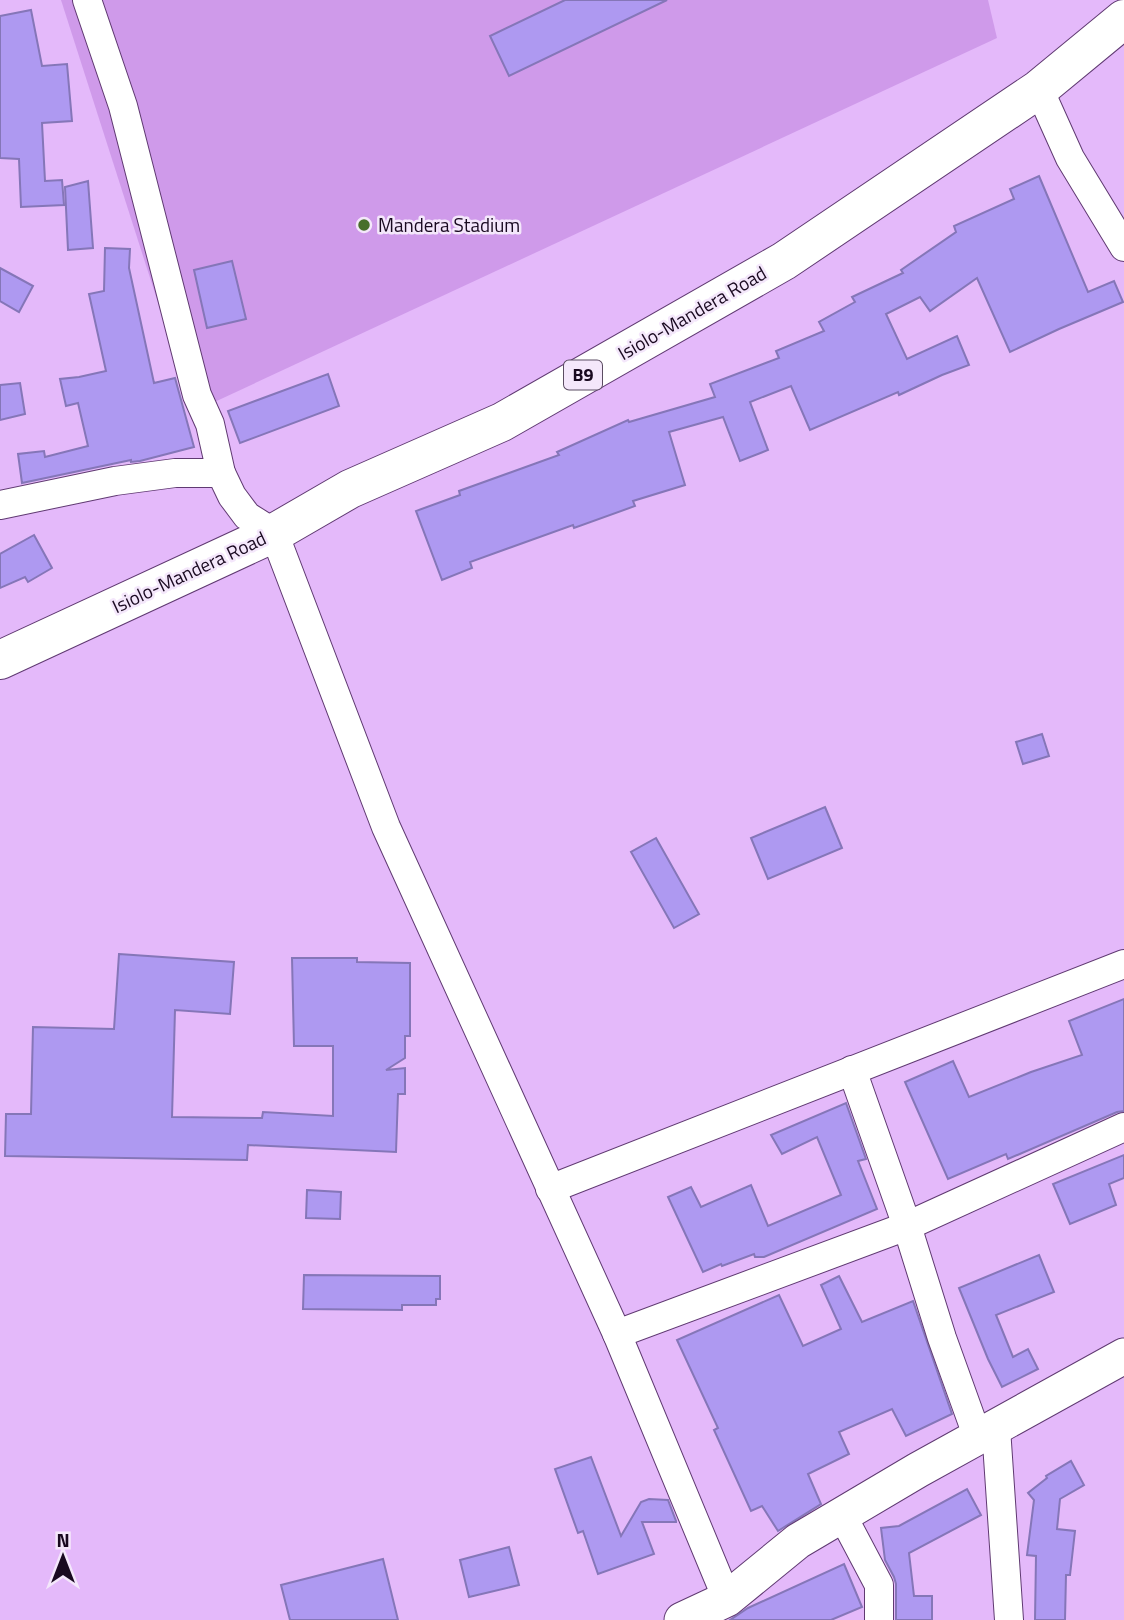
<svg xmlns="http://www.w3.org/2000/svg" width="1124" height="1620" viewBox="0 0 1124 1620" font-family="'Titillium Web',sans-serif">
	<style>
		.green { fill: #cf9aea }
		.building { fill: #ae99f1; stroke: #8576b8; stroke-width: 2 }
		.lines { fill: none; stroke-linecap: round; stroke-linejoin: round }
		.minor-casing { stroke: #603a72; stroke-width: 30 }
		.major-casing { stroke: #603a72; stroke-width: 37 }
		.highway-casing { stroke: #603a72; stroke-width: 40 }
		.minor { stroke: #fff; stroke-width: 28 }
		.major { stroke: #fff; stroke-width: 35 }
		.highway { stroke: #fff; stroke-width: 38 }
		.poi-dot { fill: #476f2a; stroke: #f4e7fb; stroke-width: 2.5 }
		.labels { text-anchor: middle; stroke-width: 5; stroke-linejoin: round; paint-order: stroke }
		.shield { fill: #f4e7fb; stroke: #5b4c62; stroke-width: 2 }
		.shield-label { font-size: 18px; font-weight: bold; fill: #190920 }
		.poi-label { font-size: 19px; fill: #190920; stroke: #f4e7fb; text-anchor: start }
		.street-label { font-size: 19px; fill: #190920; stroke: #f4e7fb }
	</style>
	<rect width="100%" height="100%" fill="#e4b9fa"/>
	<polygon class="green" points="61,0 988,0 997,38 193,412"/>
	<g class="building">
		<polygon points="565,0 667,0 509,76 490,36"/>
		<polygon points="31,10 42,66 67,64 72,121 42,123 45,181 62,180 64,205 21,207 19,159 0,158 0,16"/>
		<polygon points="1039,176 1088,292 1114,281 1123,302 1059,329 1010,352 977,278 930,311 920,297 886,314 907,359 957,336 969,365 942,375 899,395 898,392 810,430 791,386 750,402 768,450 740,461 723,417 669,432 685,485 633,501 635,506 574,528 573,525 470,562 472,568 442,580 416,511 460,495 459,491 559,455 557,452 628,420 629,422 715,397 710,384 779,358 776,351 824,331 819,322 855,302 852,297 903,273 901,270 956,232 954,226 1014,199 1010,189"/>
		<polygon points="88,181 93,248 68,250 65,187"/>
		<polygon points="105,248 130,249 129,268 154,383 175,378 194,447 140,461 131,462 131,460 22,483 18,454 44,451 45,457 88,446 78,403 66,406 60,379 79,377 106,371 89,294 104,291"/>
		<polygon points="232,261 246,319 207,328 194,270"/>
		<polygon points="0,268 33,286 19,312 0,301"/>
		<polygon points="328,374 339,406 240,443 228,411"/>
		<polygon points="20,383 25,414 0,420 0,385"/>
		<polygon points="34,535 52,568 28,582 25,577 0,588 0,554"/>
		<polygon points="1042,734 1049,756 1023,764 1016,742"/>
		<polygon points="825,807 842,848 768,879 751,838"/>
		<polygon points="656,838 699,914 674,928 631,852"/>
		<polygon points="119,954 234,962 230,1014 175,1010 172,1117 262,1118 263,1112 333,1116 333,1046 294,1046 292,958 357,958 357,962 410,963 410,1036 405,1036 405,1058 386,1070 405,1068 405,1094 398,1094 396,1152 248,1145 247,1160 5,1156 6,1114 31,1114 33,1027 114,1029"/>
		<polygon points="1124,999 1124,1111 1117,1112 1008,1159 1006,1154 948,1179 905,1082 953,1061 969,1097 1031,1072 1082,1055 1069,1021"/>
		<polygon points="846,1103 866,1159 858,1161 877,1209 764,1257 755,1257 754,1254 722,1266 721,1264 703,1272 668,1197 691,1187 701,1207 751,1185 768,1226 841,1195 817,1137 782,1154 771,1135"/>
		<polygon points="1124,1155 1124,1178 1109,1184 1116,1205 1070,1224 1053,1184"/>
		<polygon points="307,1190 341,1192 340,1219 306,1218"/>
		<polygon points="1039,1255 1054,1292 996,1315 1013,1357 1028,1349 1038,1369 1002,1387 988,1359 959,1288"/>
		<polygon points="304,1275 440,1276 440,1299 436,1299 436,1305 402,1305 402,1310 303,1309"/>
		<polygon points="839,1276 862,1322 913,1301 952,1414 906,1436 892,1409 839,1432 849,1454 808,1474 821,1504 778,1531 762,1506 751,1511 714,1430 718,1428 677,1340 779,1295 803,1346 841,1329 821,1285"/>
		<polygon points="591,1457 621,1536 641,1502 649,1499 668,1500 676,1521 676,1522 642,1522 654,1554 598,1574 583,1531 578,1533 555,1469"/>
		<polygon points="1071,1461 1084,1485 1060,1499 1057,1529 1075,1531 1070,1575 1066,1575 1065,1620 1035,1620 1036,1556 1027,1555 1034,1500 1028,1493 1047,1478 1046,1476"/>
		<polygon points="967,1489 981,1515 909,1553 914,1596 932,1596 932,1620 896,1620 896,1584 894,1577 885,1560 881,1528 899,1526"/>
		<polygon points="509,1547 519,1585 469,1597 460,1560"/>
		<polygon points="383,1559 398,1620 290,1620 281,1585"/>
		<polygon points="844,1564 862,1607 831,1620 730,1620 748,1608"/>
	</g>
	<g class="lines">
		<defs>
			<g id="minor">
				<polyline points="87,0 123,106 197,395 210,424 221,473"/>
				<polyline points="1039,89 1070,158 1124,247"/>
				<polyline points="0,505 115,481 175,473 221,473 232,496 247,516 274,533 386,827 617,1334 727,1599"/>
				<polyline points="852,1070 907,1226 942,1338 978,1438"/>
				<polyline points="550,1189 1124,964"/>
				<polyline points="617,1334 907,1226 1124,1127"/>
				<polyline points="996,1428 1009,1620"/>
				<polyline points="842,1515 879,1585 879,1620"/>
			</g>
			<polyline id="major" points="682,1620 727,1599 798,1541 842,1515 918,1470 1124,1356"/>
			<polyline id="highway" points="0,660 274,533 350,489 502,422 784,261 1039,89 1124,19"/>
		</defs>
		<use href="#minor" class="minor-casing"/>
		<use href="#major" class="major-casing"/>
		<use href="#highway" class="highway-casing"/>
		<use href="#minor" class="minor"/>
		<use href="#major" class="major"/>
		<use href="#highway" class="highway"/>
	</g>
	<circle class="poi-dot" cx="364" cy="225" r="7"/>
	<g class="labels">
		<rect class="shield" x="564" y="360.5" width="38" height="29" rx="5"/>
		<g class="shield-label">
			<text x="583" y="381">B9</text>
		</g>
		<g class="poi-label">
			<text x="378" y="232">Mandera Stadium</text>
		</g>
		<g class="street-label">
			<text transform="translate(692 313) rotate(-30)" y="7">Isiolo-Mandera Road</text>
			<text transform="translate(189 572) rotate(-25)" y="7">Isiolo-Mandera Road</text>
		</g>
	</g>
	<g transform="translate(63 1557)" stroke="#f4e7fb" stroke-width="5" paint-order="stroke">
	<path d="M0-5L12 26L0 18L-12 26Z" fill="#190920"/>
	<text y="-10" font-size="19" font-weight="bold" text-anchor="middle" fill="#190920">N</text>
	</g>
</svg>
